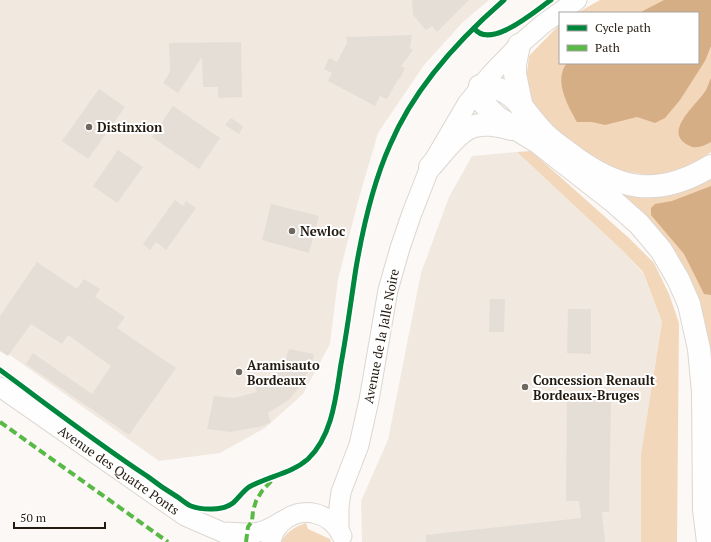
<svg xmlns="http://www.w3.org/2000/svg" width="711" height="542" viewBox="0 0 711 542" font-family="'PT Serif',serif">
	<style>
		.built { fill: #f1e9e0 }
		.green { fill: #f3d7bb }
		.water { fill: #d6ae85 }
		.building { fill: #e5ded7 }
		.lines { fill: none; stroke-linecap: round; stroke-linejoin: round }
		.major-casing { stroke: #dcd6cf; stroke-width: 21 }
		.highway-casing { stroke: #dcd6cf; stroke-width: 24 }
		.major { stroke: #fefefe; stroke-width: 19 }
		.highway { stroke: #fefefe; stroke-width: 22 }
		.quiet { stroke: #58b947; stroke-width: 4; stroke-dasharray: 8 4; stroke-linecap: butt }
		.cycleway-casing { stroke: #fff; stroke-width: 8 }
		.cycleway { stroke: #00873e; stroke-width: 5 }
		.poi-dot { fill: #6f6860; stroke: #fff; stroke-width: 1.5 }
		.labels { text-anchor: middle; stroke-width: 4; stroke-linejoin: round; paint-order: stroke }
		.poi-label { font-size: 13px; font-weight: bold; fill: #231a10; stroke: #fff; text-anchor: start }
		.street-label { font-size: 13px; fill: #231a10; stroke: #fff }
	</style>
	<rect width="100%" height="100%" fill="#fbf8f5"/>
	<g class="built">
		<polygon points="0,0 489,0 463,22 424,65 378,133 359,198 338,279 330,344 303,394 265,428 220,453 159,461 0,348"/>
		<polygon points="517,152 623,251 643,273 662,322 641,454 641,542 362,542 361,501 388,440 421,273 449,197 472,156"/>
	</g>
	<g class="green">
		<polygon points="600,0 711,0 711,152 690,166 655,176 616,170 581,150 540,117 525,89 529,56 560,24 560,63 698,63 698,13 577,13"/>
		<polygon points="531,151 630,239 654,263 669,294 679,323 677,542 641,542 641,454 662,322 643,272 623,251 517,152"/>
		<polygon points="711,175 711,370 704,324 604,185"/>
		<path d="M306,523l2,6 22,10 1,3h-50c6,-11 14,-15 25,-19z"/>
	</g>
	<g class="water">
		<path d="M664,0h47v46l-6,15 -25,39 -15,18 -10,5 -18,-6 -32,8 -13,-3h-15c-9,-16 -24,-42 -10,-59h131v-50h-59z"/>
		<path d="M711,78v64c-8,4 -15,8 -23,3 -26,-14 10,-41 18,-55 2,-4 3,-8 5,-12z"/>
		<polygon points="711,186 711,295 704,294 684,254 651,215 651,208 655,204 672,201"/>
	</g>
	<g class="building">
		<polygon points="412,0 469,0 437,32 432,26 426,30 413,15"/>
		<polygon points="412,35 410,48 413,50 401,66 405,68 400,78 399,78 387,99 380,96 375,106 328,81 332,73 324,69 329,58 337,62 347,43 346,37"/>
		<polygon points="241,42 242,97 218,98 218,87 203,87 202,57 178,93 163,83 170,72 169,43"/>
		<polygon points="99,89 125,107 88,159 62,141"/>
		<polygon points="173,106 220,138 199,169 152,137"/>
		<polygon points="231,118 243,126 239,134 225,125"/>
		<polygon points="118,150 143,167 117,203 93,186"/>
		<polygon points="175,200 183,206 186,201 196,208 166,250 156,242 150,250 143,244"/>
		<polygon points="271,204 319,216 309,253 262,240"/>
		<polygon points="37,262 77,289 84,279 100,289 95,297 125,317 117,328 176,368 129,435 26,364 33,353 92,394 111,366 68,335 62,344 31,324 8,356 0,351 0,316"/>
		<polygon points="490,299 505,299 504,332 489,332"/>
		<polygon points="568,309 591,309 591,354 567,353"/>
		<polygon points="289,349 314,354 312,365 300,386 290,399 268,413 271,422 263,426 231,432 207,429 214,396 234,398 257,392 255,388 280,371 284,365"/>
		<polygon points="567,396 611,397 609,512 602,512 605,542 426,542 426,535 581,518 579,501 566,501"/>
	</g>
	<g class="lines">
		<defs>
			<g id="major">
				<polyline points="0,387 185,516 245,542"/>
				<polyline points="339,530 339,507 341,492 359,445 369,400 388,290 400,248 412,213 430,167 467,104 491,74 519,45 543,24 577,0"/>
				<path d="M228,532c26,2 32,3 54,-11"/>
				<path d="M271,542c1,-7 5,-14 10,-19 20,-19 50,-11 61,13"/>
			</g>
			<g id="highway">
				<polyline points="519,45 515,64 515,74 522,108"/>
				<path d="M430,167c11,-12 26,-34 41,-40 13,-5 28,-1 41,2"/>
				<path d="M708,542l-4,-33 -1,-117 -4,-43 -10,-45 -11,-25 -17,-29 -22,-26 -26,-23 -74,-58 -42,-26 -13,-13 -4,-18c34,-1 44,27 65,48 7,7 16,13 24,19 48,37 88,46 142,13"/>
			</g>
		</defs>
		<use href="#major" class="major-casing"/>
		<use href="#highway" class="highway-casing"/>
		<use href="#major" class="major"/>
		<use href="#highway" class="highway"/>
		<g class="quiet">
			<polyline points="0,422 168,542"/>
			<polyline points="246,542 248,527 252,521 253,511 256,501 262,491 274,478"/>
		</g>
		<defs>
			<g id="cycleway">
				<path d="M474,28c16,23 62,-18 77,-28"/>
				<path d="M0,370c49,36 97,73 147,106 9,7 19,14 29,20 5,3 10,8 15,10 11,4 32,5 42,-3 6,-5 9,-11 16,-16 19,-11 42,-13 59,-28 25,-24 28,-64 33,-95 6,-32 10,-64 15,-96 7,-41 17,-85 34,-123 24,-57 68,-105 114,-145"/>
			</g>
		</defs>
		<use href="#cycleway" class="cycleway-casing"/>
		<use href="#cycleway" class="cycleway"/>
	</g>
	<g class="poi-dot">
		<circle cx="89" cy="127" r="4"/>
		<circle cx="292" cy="231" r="4"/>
		<circle cx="239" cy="372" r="4"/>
		<circle cx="525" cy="387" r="4"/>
	</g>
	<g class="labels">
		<g class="poi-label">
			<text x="97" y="132">Distinxion</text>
			<text x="300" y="236">Newloc</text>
			<text x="247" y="370">Aramisauto<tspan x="247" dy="15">Bordeaux</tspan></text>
			<text x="533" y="385">Concession Renault<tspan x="533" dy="15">Bordeaux-Bruges</tspan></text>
		</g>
		<g class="street-label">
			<text transform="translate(381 336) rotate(-79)" y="5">Avenue de la Jalle Noire</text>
			<text transform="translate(119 470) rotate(35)" y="5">Avenue des Quatre Ponts</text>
		</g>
	</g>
	<rect x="559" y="12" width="140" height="52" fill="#ffffff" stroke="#a7a39f"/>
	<rect x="567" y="25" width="20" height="6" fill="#00873e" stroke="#a7a39f"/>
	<text x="595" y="32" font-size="12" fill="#231a10">Cycle path</text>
	<rect x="567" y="45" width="20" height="6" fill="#58b947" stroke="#a7a39f"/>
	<text x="595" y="52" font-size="12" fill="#231a10">Path</text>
	<path d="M14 522v6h91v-6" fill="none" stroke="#231a10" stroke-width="2"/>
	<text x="20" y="522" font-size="12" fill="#231a10" stroke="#ffffff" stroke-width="3" paint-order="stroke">50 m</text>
</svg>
